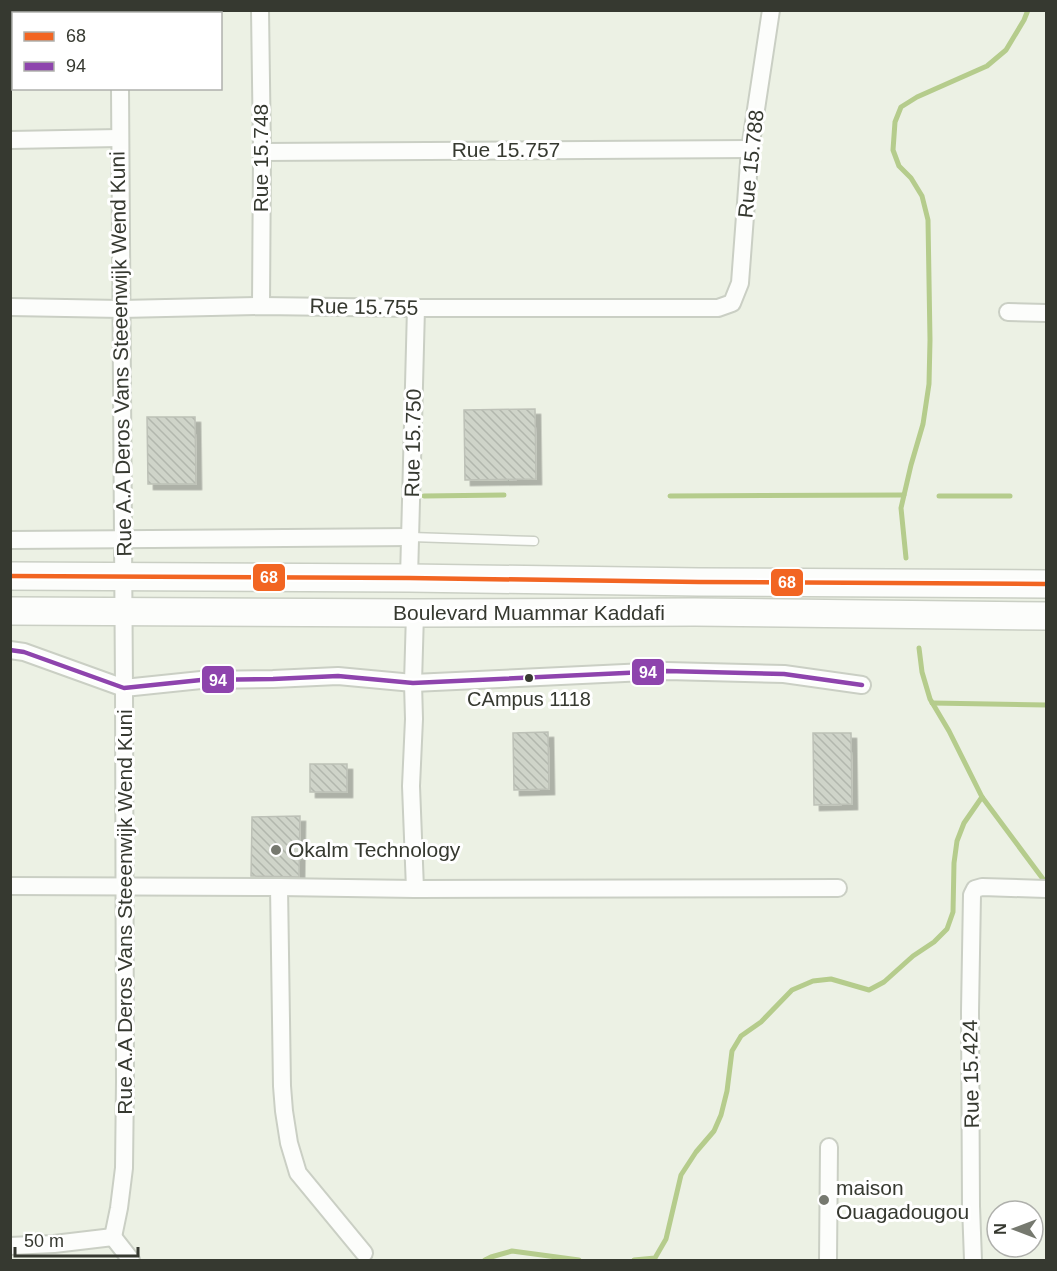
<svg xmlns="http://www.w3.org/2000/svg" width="1057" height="1271" viewBox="0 0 1057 1271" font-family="Arial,sans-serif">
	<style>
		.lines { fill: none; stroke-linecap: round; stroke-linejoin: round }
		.stream { stroke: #b5cc8c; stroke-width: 5 }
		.building { fill: url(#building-back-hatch); stroke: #bdc1b7; stroke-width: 1.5; filter: url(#shadow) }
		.service-casing { stroke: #cacfc4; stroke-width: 11 }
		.minor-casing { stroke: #cacfc4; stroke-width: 20 }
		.primary-casing { stroke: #cacfc4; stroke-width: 30 }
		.service { stroke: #fcfdfb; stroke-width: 8 }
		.minor { stroke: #fcfdfb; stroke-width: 16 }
		.primary { stroke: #fcfdfb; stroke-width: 27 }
		.bus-1-casing { stroke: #fff; stroke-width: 9 }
		.bus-2-casing { stroke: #fff; stroke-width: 9 }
		.bus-1 { stroke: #f26522; stroke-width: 4.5 }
		.bus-2 { stroke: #8e44ad; stroke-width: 4.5 }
		.bus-dot { fill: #363930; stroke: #fff; stroke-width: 2 }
		.poi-dot { fill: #76796f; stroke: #fff; stroke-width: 2 }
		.labels { text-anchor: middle; stroke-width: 6; stroke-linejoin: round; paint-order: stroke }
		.bus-label { font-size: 20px; fill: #363930; stroke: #fff }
		.street-label { font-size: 21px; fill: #363930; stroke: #fff }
		.poi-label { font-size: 21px; fill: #363930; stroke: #fff; text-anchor: start }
		.line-badge { stroke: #fff; stroke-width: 2 }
		.badge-label { font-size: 16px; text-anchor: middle; font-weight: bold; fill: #fff }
	</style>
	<defs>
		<pattern id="building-back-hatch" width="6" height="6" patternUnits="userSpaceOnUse" patternTransform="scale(1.5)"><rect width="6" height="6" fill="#cfd4c9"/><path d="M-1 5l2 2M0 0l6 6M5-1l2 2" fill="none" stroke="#b2b7ad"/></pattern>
		<filter id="shadow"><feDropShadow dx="5.5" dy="5.5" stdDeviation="0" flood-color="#0004"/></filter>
	</defs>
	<rect width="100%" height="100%" fill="#ecf1e4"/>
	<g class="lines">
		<g class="stream">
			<polyline points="424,496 504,495"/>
			<polyline points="670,496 904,495"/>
			<polyline points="939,496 1010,496"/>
			<polyline points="906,558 901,508 911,465 923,424 929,384 930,340 928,220 922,196 911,178 899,166 893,150 895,122 901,107 917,97 987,66 1006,50 1024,20 1028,10"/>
			<polyline points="919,648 922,672 930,699 949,731 982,797 1046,883"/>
			<polyline points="932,703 1046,705"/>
			<polyline points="485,1260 491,1257 512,1251 579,1260"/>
			<polyline points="634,1260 655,1258 666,1239 681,1175 696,1152 714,1131 721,1115 727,1091 732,1051 741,1036 761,1022 792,990 813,981 831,979 869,990 884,982 913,956 934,942 947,929 953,912 954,863 957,841 964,823 982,797"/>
		</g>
	</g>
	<g class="building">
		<polygon points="535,409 536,479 465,480 464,410"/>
		<polygon points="147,417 195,417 196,484 148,484"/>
		<polygon points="548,732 549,789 514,790 513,733"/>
		<polygon points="813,733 851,733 852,804 814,805"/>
		<rect x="310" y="764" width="37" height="28"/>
		<polygon points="300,816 299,877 251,876 252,817"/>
	</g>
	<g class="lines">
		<defs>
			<polyline id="service" points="411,537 534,541"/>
			<g id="minor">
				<polyline points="260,10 262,152 261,306"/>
				<polyline points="121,12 183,10"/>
				<polyline points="10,140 119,138"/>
				<polyline points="262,152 750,149"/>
				<polyline points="10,307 121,309 261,306 416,308 718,308 732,303 740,283 750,149 771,10"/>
				<polyline points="1008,312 1046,313"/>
				<polyline points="10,540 411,537"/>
				<polyline points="409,578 416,308"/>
				<polyline points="10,650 24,652 124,688 201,680 273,679 338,676 413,683 667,671 784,674 862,685"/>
				<polyline points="10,886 279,887 415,889 838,888"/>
				<polyline points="279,887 282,1086 284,1111 289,1143 298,1173 364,1253"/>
				<polyline points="415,889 411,786 414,719 413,683 415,613"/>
				<polyline points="113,1237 119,1208 124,1168 125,1081 124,688 120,88"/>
				<polyline points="113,1237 131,1260"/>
				<polyline points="10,1246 54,1244 113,1237"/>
				<polyline points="828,1260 829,1147"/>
				<polyline points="973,1260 971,1206 970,1011 972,895 975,889 982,887 1046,889"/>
			</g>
			<g id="primary">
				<polyline points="10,576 409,578 699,582 1046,584"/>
				<polyline points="10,611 415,613 695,612 1046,616"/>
			</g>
		</defs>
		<use href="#service" class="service-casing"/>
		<use href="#minor" class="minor-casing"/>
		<use href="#primary" class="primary-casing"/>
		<use href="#service" class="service"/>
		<use href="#minor" class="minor"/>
		<use href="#primary" class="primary"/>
		<defs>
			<polyline id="bus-1" points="10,576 409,578 699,582 1046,584"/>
			<polyline id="bus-2" points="10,650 24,652 124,688 201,680 273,679 338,676 413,683 667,671 784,674 862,685"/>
		</defs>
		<use href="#bus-1" class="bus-1-casing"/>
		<use href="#bus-2" class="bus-2-casing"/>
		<use href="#bus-1" class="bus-1"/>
		<use href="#bus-2" class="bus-2"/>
	</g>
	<circle class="bus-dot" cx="529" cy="678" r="5"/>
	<g class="poi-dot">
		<circle cx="276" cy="850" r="6"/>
		<circle cx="824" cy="1200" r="6"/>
	</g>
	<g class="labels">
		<g class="bus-label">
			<text x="529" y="706">CAmpus 1118</text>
		</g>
		<g class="street-label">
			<text x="506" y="157">Rue 15.757</text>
			<text transform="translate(261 158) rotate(-90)" y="7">Rue 15.748</text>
			<text transform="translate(751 164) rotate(-84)" y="7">Rue 15.788</text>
			<text transform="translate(364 307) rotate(1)" y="7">Rue 15.755</text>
			<text transform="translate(121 354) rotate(-91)" y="7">Rue A.A Deros Vans Steeenwijk Wend Kuni</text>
			<text transform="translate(413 443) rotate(-89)" y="7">Rue 15.750</text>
			<text x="529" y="620">Boulevard Muammar Kaddafi</text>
			<text transform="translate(125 912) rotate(-90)" y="7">Rue A.A Deros Vans Steeenwijk Wend Kuni</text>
			<text transform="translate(971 1074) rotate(-91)" y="7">Rue 15.424</text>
		</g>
		<g class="poi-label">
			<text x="288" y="857">Okalm Technology</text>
			<text x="836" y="1195">maison<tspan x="836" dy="24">Ouagadougou</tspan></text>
		</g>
	</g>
	<g class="line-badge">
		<rect x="252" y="563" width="34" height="29" rx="6" fill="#f26522"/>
		<rect x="770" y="568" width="34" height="29" rx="6" fill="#f26522"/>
		<rect x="631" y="658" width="34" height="28" rx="6" fill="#8e44ad"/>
		<rect x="201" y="665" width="34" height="29" rx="6" fill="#8e44ad"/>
	</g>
	<g class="badge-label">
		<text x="269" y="583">68</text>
		<text x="787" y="588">68</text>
		<text x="648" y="678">94</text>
		<text x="218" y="686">94</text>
	</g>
	<rect width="1057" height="1271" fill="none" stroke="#363930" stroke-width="24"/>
	<rect x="12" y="12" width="210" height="78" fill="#ffffff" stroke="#afb0ac" stroke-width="1.5"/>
	<rect x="24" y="32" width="30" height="9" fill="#f26522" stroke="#afb0ac" stroke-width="1.5"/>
	<text x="66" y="42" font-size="18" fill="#363930">68</text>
	<rect x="24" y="62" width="30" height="9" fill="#8e44ad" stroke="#afb0ac" stroke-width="1.5"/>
	<text x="66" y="72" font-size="18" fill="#363930">94</text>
	<g transform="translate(1015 1229) rotate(270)"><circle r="28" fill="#ffffff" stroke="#afb0ac" stroke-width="1.5"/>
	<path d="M0-4.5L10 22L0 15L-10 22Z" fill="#76796f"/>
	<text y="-9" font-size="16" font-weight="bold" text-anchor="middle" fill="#363930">N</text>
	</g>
	<path d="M15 1247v9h123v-9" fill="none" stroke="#363930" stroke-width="3"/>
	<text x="24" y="1247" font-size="18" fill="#363930" stroke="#ffffff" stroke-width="4.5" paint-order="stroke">50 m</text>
</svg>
